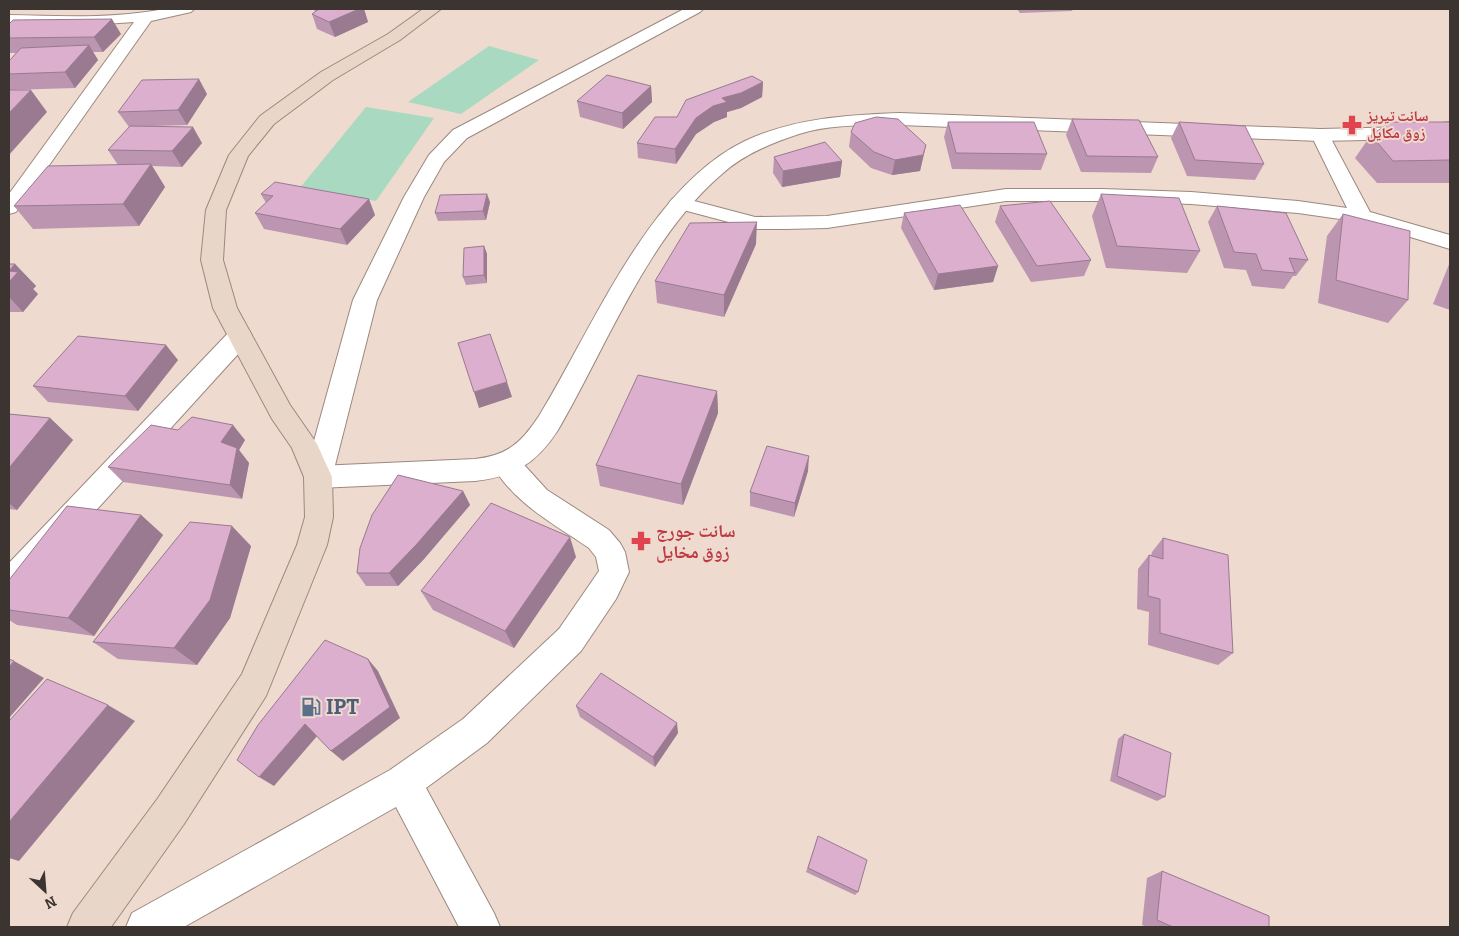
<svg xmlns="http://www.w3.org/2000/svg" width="1459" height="936" viewBox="0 0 1459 936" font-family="Bitter,'Noto Naskh Arabic',serif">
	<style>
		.green { fill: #aad9c1 }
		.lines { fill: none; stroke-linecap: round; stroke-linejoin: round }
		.minor-casing { stroke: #9b897f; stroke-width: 2 }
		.tertiary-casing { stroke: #9b897f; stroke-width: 2 }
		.secondary-casing { stroke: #9b897f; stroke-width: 2 }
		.minor { fill: #fff; fill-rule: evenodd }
		.tertiary { fill: #fff; fill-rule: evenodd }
		.secondary { fill: #e8d7c8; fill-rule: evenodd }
		.wall { fill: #bc96b0 }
		.shaded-wall { fill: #997a90 }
		.building { fill: #dbafcd; stroke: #997a90 }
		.labels { text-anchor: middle; stroke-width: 4; stroke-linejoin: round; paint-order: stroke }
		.far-health-label { font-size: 15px; font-weight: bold; fill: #be3a42; stroke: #eedacf; text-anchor: start }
		.health-label { font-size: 18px; font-weight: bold; fill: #be3a42; stroke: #eedacf; text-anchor: start }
		.near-service-label { font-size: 21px; font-weight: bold; fill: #4e5e75; stroke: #eedacf; text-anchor: start }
	</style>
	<rect width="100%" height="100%" fill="#eedacf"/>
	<g class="green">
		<polygon points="489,46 539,60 461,114 408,102"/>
		<polygon points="366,107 434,118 376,201 299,189"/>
	</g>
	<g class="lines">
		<defs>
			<g id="minor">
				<path d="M164,9h30l-3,3 -40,9 -135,191 -7,2v-20l125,-172 -73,5 -52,-2v-10c51,1 104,4 155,-6z"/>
				<polygon points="684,9 703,9 700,12 467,138 444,162 424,197 377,300 332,477 328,485 318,488 308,485 304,477 353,300 404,197 429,155 453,130"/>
				<polygon points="1320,129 1327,131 1329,135 1370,212 1450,235 1450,249 1361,222 1298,213 1191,204 1102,201 1006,201 827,228 786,229 755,229 672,207 669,203 672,199 679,197 755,217 827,216 1006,189 1102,189 1191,192 1298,201 1347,208 1311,135 1313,131"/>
				<polygon points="240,328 249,330 252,336 249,342 20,594 9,597 9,563 231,330"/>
				<path d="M506,453l10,3 31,34 62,40 11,13 5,9 4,20 -13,27 -35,52 -94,92 -61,45 68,125 6,14h-41l-63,-120 -212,120h-58l6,-14 258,-143 73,-51 96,-90 40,-58 -3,-14 -7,-9c-35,-24 -77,-46 -97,-84l4,-8z"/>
			</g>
			<path id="tertiary" d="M900,113l420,16 92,-2 38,-5v12l-38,5 -92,2 -420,-16c-33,0 -70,-1 -101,9 -28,9 -56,21 -77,40 -75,64 -115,172 -164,256 -22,34 -43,46 -83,51l-157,7 -10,-3 -4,-8 4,-8 10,-3 157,-7c33,-4 46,-16 64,-43 54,-88 109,-228 206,-275 49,-23 102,-26 155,-28z"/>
			<polygon id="secondary" points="423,9 441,9 400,40 333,80 274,124 248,156 226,210 223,260 237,308 290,405 317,444 332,477 333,517 327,545 266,696 184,824 111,927 67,927 73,913 158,798 242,674 297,545 305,517 304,477 292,448 272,419 213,308 201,260 206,210 229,155 260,116 321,72 388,34"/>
		</defs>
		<use href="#minor" class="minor-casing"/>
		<use href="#tertiary" class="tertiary-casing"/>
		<use href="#secondary" class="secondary-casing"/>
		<use href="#minor" class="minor"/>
		<use href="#tertiary" class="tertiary"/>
		<use href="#secondary" class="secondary"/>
	</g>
	<g class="wall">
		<polygon points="314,9 364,9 368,22 335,37 317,29 312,14 315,12"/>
		<polygon points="1017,9 1073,9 1072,11 1020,13"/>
		<polygon points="9,24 121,34 103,52 93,52 98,60 75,88 9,90 9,61 16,53 9,53"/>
		<polygon points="763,82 762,97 741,108 727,112 727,117 714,122 696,134 676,164 638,158 637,143"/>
		<polygon points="651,86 652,102 623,129 580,117 577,101"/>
		<polygon points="207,94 187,125 153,126 202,143 182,167 152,166 165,187 139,226 33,229 14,206 118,165 108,150 129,127 118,112"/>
		<polygon points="1072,119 1158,157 1151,173 1081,172 1066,135"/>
		<polygon points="948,122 1047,154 1041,170 952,169 944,137"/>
		<polygon points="1179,122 1264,164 1255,180 1187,176 1171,138"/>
		<polygon points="1450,122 1450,183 1377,183 1355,158 1371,135"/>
		<polygon points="851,132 926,145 920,171 892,175 871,168 849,147"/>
		<polygon points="774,157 842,161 840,177 782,187 773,173"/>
		<polygon points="261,194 375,215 347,245 264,229 255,213 266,203"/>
		<polygon points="1101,194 1200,251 1187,273 1106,268 1092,216"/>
		<polygon points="490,202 486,220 438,221 435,213"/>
		<polygon points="1000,206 1091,260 1084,276 1031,282 995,222"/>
		<polygon points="1217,206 1308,260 1296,276 1293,276 1284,289 1252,286 1246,270 1224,268 1208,222"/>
		<polygon points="904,213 998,266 993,282 934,290 901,228"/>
		<polygon points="1343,214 1408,300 1388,323 1318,303 1327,236"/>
		<polygon points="756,244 724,317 657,303 655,281"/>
		<polygon points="484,246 487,254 487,283 466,285 463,277"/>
		<polygon points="1450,262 1450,310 1433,304"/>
		<polygon points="9,264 15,264 36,286 33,289 38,294 23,312 9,312"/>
		<polygon points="178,360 138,411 48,402 33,386"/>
		<polygon points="717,391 718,413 683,505 600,486 596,465"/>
		<polygon points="9,414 50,418 73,440 17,510 9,509"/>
		<polygon points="178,430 245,440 239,450 249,463 242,499 123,482 108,467"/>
		<polygon points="808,471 794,517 750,506 750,492"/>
		<polygon points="463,491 470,505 424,559 398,586 366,586 357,573"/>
		<polygon points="141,515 163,535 94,636 17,625 9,620 9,580"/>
		<polygon points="1163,538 1233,653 1218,665 1148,645 1149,612 1137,609 1138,569 1149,555 1151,556 1152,552"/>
		<polygon points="251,546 230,618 197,665 118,659 93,642"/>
		<polygon points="576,557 514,648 433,610 421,591"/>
		<polygon points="576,706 678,733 655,767 580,717"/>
		<polygon points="1124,734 1165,797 1157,801 1110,781 1118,739"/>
		<polygon points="818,836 858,892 855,895 806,872"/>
		<polygon points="1162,871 1269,927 1147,927 1142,925 1147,878"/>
	</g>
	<g class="shaded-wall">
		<polygon points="359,9 364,9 368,22 335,37 329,22"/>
		<polygon points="112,19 121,34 103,52 94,37"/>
		<polygon points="89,45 98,60 75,88 65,72"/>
		<polygon points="199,79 207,94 187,125 178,110"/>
		<polygon points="763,82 762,97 741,108 727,112 727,117 714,122 696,134 676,164 675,149 696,118 713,106 722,98"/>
		<polygon points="651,86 652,102 623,129 622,113"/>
		<polygon points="31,90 47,112 9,155 9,113"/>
		<polygon points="193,127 202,143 182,167 172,151"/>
		<polygon points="926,145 920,171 892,175 895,160"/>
		<polygon points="842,161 840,177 782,187 783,171"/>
		<polygon points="151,164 165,187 139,226 123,204"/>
		<polygon points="487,194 490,202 486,220 483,211"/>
		<polygon points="369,199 375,215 347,245 340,229"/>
		<polygon points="757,222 756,244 724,317 724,295"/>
		<polygon points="484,246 487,254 487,283 484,275"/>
		<polygon points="15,264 36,286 33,289 38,294 23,312 9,297 9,271"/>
		<polygon points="998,266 993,282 934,290 938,274"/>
		<polygon points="166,345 178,360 138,411 125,396"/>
		<polygon points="507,382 512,397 479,408 474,392"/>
		<polygon points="717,391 718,413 683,505 681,484"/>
		<polygon points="50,418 73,440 17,510 9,503 9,468"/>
		<polygon points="233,425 245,440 239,450 249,463 242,499 230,485 221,442"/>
		<polygon points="809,456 808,471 794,517 795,503"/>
		<polygon points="463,491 470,505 424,559 398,586 389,573"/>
		<polygon points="141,515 163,535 94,636 68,618"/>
		<polygon points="232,526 251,546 230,618 197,665 174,648"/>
		<polygon points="570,537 576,557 514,648 505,631"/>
		<polygon points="368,659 378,671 400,718 343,761 331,751"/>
		<polygon points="14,661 44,678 9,718 9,667"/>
		<polygon points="108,705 135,721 19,861 9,858 9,822"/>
		<polygon points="677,723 678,733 655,767 653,757"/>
		<polygon points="305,724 318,735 274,786 259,777"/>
	</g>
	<g class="building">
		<polygon points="319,9 359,9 329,22 312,14"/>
		<polygon points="112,19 94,37 9,38 9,24 13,20"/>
		<polygon points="89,45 65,72 9,74 9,61 21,48"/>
		<polygon points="607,75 651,86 622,113 577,101"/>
		<polygon points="752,76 763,82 741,93 722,98 727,102 713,106 696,118 675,149 637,143 655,117 677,117 686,100"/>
		<polygon points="199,79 178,110 118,112 142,80"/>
		<polygon points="9,90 31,90 9,113"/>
		<polygon points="876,117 898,119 926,145 923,155 895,160 874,152 851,132 855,123"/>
		<polygon points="1072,119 1139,120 1158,157 1087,156"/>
		<polygon points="948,122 1034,122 1047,154 956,153"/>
		<polygon points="1179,122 1245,126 1264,164 1195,160"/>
		<polygon points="1391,122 1450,122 1450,160 1393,161 1371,135"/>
		<polygon points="130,126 193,127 172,151 108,150"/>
		<polygon points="825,142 842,161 783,171 774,157"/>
		<polygon points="151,164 123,204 14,206 48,166"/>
		<polygon points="275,182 369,199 340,229 255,213 273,196 261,194"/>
		<polygon points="487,194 483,211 435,213 440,195"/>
		<polygon points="1101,194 1179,198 1200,251 1117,246"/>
		<polygon points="1050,201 1091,260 1037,266 1000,206"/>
		<polygon points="960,205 998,266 938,274 904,213"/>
		<polygon points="1217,206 1286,213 1308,260 1289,258 1295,273 1262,270 1256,254 1234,252"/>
		<polygon points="1343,214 1410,231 1408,300 1336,280"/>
		<polygon points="757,222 724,295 655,281 690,223"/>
		<polygon points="484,246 484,275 463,277 464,248"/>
		<polygon points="9,264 15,264 9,271 18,272 9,282"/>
		<polygon points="490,334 507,382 474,392 458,343"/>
		<polygon points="78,336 166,345 125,396 33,386"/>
		<polygon points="638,375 717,391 681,484 596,465"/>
		<polygon points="9,414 50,418 9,468"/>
		<polygon points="192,417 233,425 221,442 237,448 230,485 108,467 151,425 178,430"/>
		<polygon points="767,446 809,456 795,503 750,492"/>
		<polygon points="398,475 463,491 416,545 389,573 357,573 360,548 372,515"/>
		<polygon points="491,503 570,537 505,631 421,591"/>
		<polygon points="67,506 141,515 68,618 9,610 9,580"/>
		<polygon points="190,522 232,526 210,600 174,648 93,642"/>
		<polygon points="1163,538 1228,555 1233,653 1160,633 1160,599 1148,596 1149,555 1163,559"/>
		<polygon points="325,640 368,659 390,707 331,751 305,724 259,777 237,760 258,725"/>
		<polygon points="9,659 14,661 9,667"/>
		<polygon points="601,673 677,723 653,757 576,706"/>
		<polygon points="47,679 108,705 9,822 9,721"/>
		<polygon points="1124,734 1171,753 1165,797 1117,776"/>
		<polygon points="818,836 867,860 858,892 808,868"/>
		<polygon points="1162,871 1269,916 1269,927 1173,927 1157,920"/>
	</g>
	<defs>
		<symbol id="pharmacy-bare" viewBox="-9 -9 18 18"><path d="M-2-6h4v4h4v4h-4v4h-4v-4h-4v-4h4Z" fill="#e0444e" stroke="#eedacf" stroke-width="2.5" paint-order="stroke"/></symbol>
		<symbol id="fuel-bare" viewBox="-9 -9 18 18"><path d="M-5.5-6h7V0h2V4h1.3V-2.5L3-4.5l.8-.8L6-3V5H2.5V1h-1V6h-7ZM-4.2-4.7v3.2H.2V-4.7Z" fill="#5c6f8a" stroke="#eedacf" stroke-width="2.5" paint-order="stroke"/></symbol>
	</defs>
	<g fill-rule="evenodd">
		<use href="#pharmacy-bare" x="1338" y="111" width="28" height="28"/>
		<use href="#pharmacy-bare" x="627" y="527" width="28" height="28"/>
		<use href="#fuel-bare" x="297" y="693" width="28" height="28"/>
	</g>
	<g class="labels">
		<g class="far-health-label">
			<text x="1367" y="121">سانت تيريز<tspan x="1367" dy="17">زوق مكايل</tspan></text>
		</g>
		<g class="health-label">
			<text x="656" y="537">سانت جورج<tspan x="656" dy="21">زوق مخايل</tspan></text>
		</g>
		<g class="near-service-label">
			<text x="326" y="714">IPT</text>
		</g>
	</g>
	<rect width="1459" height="936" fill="none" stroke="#3c3430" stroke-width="20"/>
	<g transform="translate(45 891) rotate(154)" stroke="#eedacf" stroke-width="4" paint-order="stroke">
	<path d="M0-4L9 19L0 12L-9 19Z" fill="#3c3430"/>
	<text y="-8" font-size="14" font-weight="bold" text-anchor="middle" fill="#3c3430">N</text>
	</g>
</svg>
